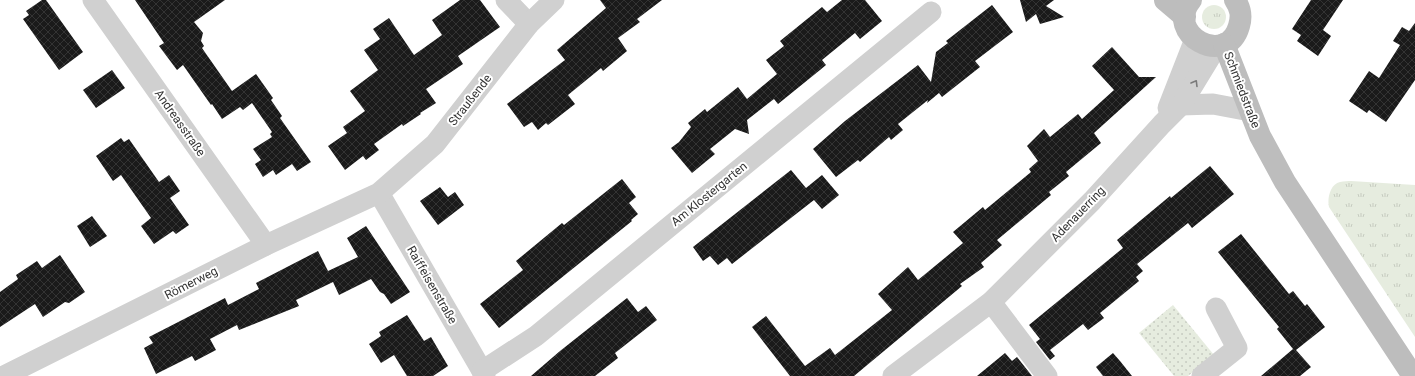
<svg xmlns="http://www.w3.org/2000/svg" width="1415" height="376" viewBox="0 0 1415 376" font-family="Roboto,sans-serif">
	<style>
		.grass { fill: url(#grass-tufts) }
		.park { fill: url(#park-dots) }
		.building { fill: url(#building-cross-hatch) }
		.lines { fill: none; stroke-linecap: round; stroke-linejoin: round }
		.street { stroke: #d0d0d0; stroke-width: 21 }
		.secondary { stroke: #bdbdbd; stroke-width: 22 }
		.oneway { stroke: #7a7a7a }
		.labels { text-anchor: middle; stroke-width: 4; stroke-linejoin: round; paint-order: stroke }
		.street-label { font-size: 12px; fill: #333; stroke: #fff }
	</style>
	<defs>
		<pattern id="grass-tufts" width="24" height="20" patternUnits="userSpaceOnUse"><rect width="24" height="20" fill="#e6ecdf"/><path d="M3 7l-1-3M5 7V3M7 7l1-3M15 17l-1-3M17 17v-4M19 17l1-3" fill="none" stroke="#c6cbc0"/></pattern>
		<pattern id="park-dots" width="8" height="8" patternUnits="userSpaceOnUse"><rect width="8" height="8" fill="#e6ecdf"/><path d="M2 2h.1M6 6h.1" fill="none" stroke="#c6cbc0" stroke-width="1.8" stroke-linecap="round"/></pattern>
		<pattern id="building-cross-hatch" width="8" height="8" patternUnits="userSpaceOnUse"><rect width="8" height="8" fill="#1a1a1a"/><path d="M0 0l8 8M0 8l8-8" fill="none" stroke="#333"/></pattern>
	</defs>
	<rect width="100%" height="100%" fill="#fff"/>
	<g class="grass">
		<circle cx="1214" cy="17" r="12"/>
		<path d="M1351,181l64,4v152l-86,-130c-2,-8 1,-23 11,-25 4,-1 8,-1 11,-1z"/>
	</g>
	<polygon class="park" points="1173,305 1214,355 1188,376 1174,376 1139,333"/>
	<g class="building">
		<polygon points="42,0 46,0 83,52 59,70 23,19 29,15 26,11"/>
		<polygon points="135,0 225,0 194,22 203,33 201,41 204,46 202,48 232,91 256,74 273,98 271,100 282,116 280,118 311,162 297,171 292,164 276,175 273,170 263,177 255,164 261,160 253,149 272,137 270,134 272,132 252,103 243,110 240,107 222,119 212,104 211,105 183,65 177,70 159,46 164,43"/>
		<polygon points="460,0 480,0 500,27 458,56 463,64 426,89 436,103 420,113 421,114 403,126 402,124 374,144 379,150 366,160 363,156 345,170 328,146 347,133 343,127 365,111 350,91 378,70 364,50 380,39 373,29 389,18 414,55 442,35 432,20"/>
		<polygon points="600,0 662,0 637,19 640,22 618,38 627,51 603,71 601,68 568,95 575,104 548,125 546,123 538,130 532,122 524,127 507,104 565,60 557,50 606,8"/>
		<polygon points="842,0 865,0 882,21 860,39 855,33 822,60 826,65 820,70 778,104 774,99 747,120 749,134 735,129 710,149 715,154 692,173 671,148 679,142 691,127 688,123 705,109 707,112 738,87 747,99 777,74 766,60 784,46 780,41 822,7 827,12"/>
		<polygon points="1020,0 1054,0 1046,6 1064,17 1040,24 1036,14 1026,22"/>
		<polygon points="1311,0 1343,0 1323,30 1331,36 1318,56 1297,41 1301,35 1292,29"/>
		<polygon points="992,5 1013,32 975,61 980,67 942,97 939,93 927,103 928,100 898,124 903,130 891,140 889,137 860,162 858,160 836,177 813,149 845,121 918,65 931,82 936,52 948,43 946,41"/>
		<polygon points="1415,23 1415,80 1386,122 1369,110 1367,113 1349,101 1369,71 1379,78 1400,45 1393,41 1402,27 1409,31"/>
		<polygon points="1112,47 1139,77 1156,77 1094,133 1101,143 1066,172 1069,176 1049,192 1051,195 997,240 1002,245 981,263 984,267 960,284 962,286 854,376 790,376 752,327 766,316 805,366 830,348 835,355 892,310 878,294 908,267 918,280 963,243 953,232 983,207 985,210 1031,172 1029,169 1038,161 1027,146 1044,129 1050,137 1078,114 1082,119 1114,90 1092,66"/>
		<polygon points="112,70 125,88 96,108 83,90"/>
		<polygon points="121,138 124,142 129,139 159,182 169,175 180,191 170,198 189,225 176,234 173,231 154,244 141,226 151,218 121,175 113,181 96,156"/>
		<polygon points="1210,166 1234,194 1192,228 1188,223 1137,264 1143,271 1136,277 1139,281 1100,313 1104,318 1088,330 1083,324 1050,350 1055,356 1050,360 1036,342 1040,339 1029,325 1123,248 1117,240 1170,196 1171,198"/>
		<polygon points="791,170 806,188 822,175 839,195 822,209 814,200 732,264 727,258 718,265 710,256 703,261 693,247"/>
		<polygon points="622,179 636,197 629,203 638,214 631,220 632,221 499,328 480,304 523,270 516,261 562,223 564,225"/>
		<polygon points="440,187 448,197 455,192 464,205 438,225 420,201"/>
		<polygon points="92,216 107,236 90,247 77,226"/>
		<polygon points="366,226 410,292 391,304 384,294 380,292 371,279 339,295 333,282 296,300 299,306 239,330 237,325 210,339 216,350 195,361 192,356 156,374 144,348 153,343 149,337 225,298 228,305 259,289 256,283 318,251 328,271 358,257 347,238"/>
		<polygon points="1241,234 1289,294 1293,291 1305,306 1307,304 1325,327 1296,350 1311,367 1300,376 1261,376 1293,349 1277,329 1279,327 1218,252"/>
		<polygon points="60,255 85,292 69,303 65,302 43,317 35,304 0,327 0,292 18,279 16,275 37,261 42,268"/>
		<polygon points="627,298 638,312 646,306 657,320 615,353 618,358 595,376 531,376 560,351"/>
		<polygon points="407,315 424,341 431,337 448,366 433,376 407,376 394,355 381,363 369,344 381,336 379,332"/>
		<polygon points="1005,353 1012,361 1017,357 1032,376 977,376"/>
		<polygon points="1113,353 1120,361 1132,376 1103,376 1096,367"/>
	</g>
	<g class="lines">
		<g class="street">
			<polyline points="93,0 266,245"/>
			<polyline points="506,0 529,24"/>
			<polyline points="1181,105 1213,104 1250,111"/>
			<polyline points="1168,108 1195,39"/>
			<polyline points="379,193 485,376"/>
			<polyline points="991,302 1047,376"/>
			<polyline points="482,371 536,336 931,12"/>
			<polyline points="4,376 266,245 379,193 435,144 529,24 554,0"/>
			<polyline points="893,376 991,302 1092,201 1162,124 1181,105 1217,46"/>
			<polyline points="1202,376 1237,348 1216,308"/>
		</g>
		<g class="secondary">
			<polyline points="1165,0 1185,17"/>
			<path d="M1191,0c-28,34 36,69 48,26 3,-10 2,-17 -4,-26"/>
			<polyline points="1224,44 1260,136 1285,182 1413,376"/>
		</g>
	</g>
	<defs><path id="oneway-chevron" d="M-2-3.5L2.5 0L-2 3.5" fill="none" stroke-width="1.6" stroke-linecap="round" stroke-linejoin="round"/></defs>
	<use class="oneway" href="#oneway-chevron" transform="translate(1195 83) rotate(-59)"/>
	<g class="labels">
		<g class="street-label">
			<text transform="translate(1242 90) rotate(69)" y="4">Schmiedstraße</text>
			<text transform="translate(470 100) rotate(-52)" y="4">Straußende</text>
			<text transform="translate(180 123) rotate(55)" y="4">Andreasstraße</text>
			<text transform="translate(709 194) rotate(-39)" y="4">Am Klostergarten</text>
			<text transform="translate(1078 214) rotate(-46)" y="4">Adenauerring</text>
			<text transform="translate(191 283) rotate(-27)" y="4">Römerweg</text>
			<text transform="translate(432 285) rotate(60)" y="4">Raiffeisenstraße</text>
		</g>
	</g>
</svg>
